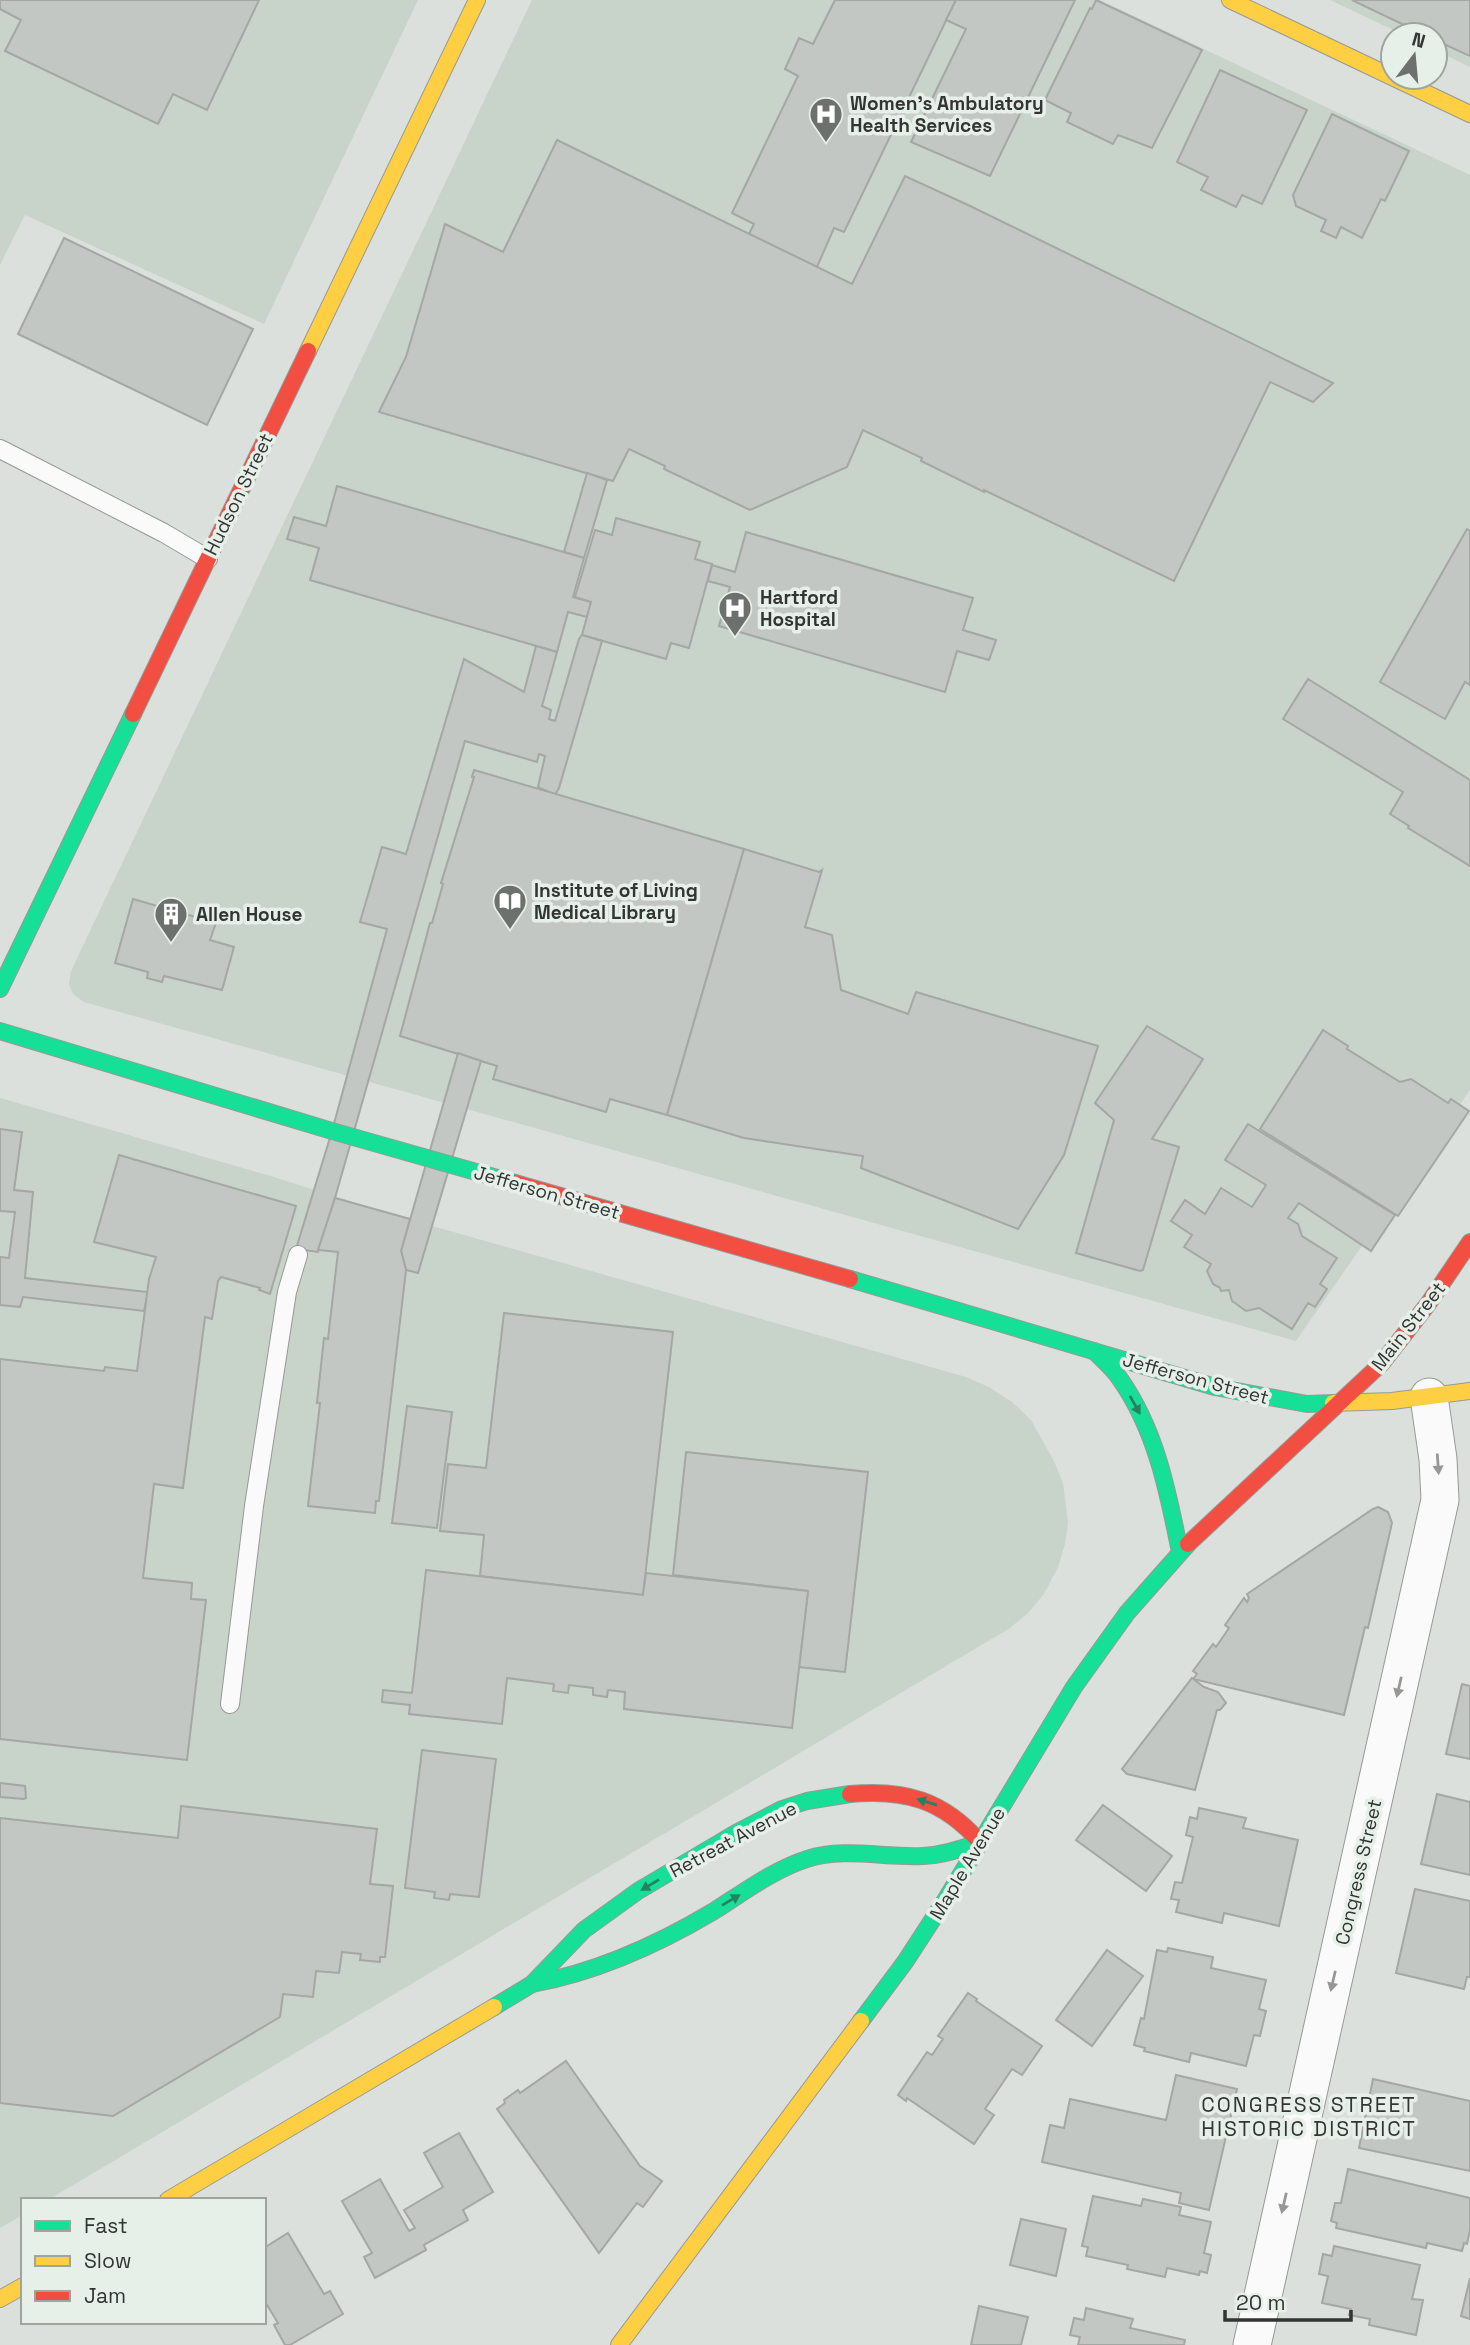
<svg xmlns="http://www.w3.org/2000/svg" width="1470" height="2345" viewBox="0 0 1470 2345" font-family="'Space Grotesk',sans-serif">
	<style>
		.built { fill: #c8d3ca }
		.building { fill: #c3c7c4; stroke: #a4a7a4; stroke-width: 2 }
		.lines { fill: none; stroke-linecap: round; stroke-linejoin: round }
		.lane-casing { stroke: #969a97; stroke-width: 20 }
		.street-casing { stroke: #969a97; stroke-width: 39 }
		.fast-casing { stroke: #969a97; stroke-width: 18 }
		.slow-casing { stroke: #969a97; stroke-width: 18 }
		.jam-casing { stroke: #969a97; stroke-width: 18 }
		.lane { stroke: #fafafa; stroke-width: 18 }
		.street { stroke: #fafafa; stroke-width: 37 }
		.fast { stroke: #16e098; stroke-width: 16 }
		.slow { stroke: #ffcf43; stroke-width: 16 }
		.jam { stroke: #f24e42; stroke-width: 16 }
		.oneway { fill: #258260 }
		.oneway2 { fill: #969896 }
		.labels { text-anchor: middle; stroke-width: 7; stroke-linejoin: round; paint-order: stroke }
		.poi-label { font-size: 19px; font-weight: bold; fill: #323532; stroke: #e6f0e8; text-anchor: start }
		.street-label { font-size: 19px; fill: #323532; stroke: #e6f0e8 }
		.neighbourhood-label { font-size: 21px; letter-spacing: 2px; fill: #323532; stroke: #e6f0e8 }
	</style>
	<rect width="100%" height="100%" fill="#dbe0dc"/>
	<g class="built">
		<polygon points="0,0 418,0 264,324 25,215 0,265"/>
		<polygon points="532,0 1100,0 1470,175 1470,1090 1296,1341 84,1002 73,994 69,984 71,971"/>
		<polygon points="1330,0 1470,0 1470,67 1435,50 1435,35 1404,35"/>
		<polygon points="0,1098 267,1175 411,1220 966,1377 989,1387 1012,1402 1031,1420 1054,1461 1063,1483 1068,1522 1065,1544 1058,1567 1044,1594 1028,1613 1010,1628 48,2200 23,2200 23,2215 0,2228"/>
	</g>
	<g class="building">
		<polygon points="0,0 259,0 207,110 173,94 158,124 5,51 21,20 0,9"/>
		<polygon points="835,0 956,0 844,232 834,228 817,267 749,234 754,224 732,213 798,76 785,69 799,38 813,44"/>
		<polygon points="956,0 1075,0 990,176 911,142 966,29 946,20"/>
		<polygon points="1096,0 1202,50 1152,148 1118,135 1113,144 1067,122 1071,113 1045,100 1090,8 1092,9"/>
		<polygon points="1352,0 1470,0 1470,56 1435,40 1435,35 1425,35"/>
		<polygon points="1220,70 1307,110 1262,204 1242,195 1236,207 1201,190 1208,177 1177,162"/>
		<polygon points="1332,114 1409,151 1385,201 1381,199 1362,238 1341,227 1336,238 1321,231 1326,220 1296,206 1293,195"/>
		<polygon points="557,140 852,284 905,176 968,205 1333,383 1313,402 1270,382 1174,581 984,490 984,492 921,461 922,458 863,430 847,467 750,510 664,469 665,466 629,449 613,481 379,412 406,357 445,224 503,252"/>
		<polygon points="64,238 253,329 207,425 18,334"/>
		<polygon points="587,473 607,480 584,558 564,552"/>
		<polygon points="337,486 584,558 573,597 591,602 587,617 568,612 557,652 310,580 319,548 287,539 294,517 326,526"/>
		<polygon points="616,518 700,542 695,559 712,564 689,648 671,643 666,659 582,635 591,602 575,597 595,530 612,535"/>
		<polygon points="1467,529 1470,531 1470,685 1465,682 1445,719 1380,682"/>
		<polygon points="746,532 973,598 963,630 996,640 989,660 957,651 945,692 719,626 730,587 708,581 712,565 735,572"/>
		<polygon points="582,635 602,641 559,788 555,795 538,787 545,756 539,754 537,762 465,741 335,1198 318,1252 296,1249 332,1131 387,929 360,922 382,847 406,854 464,659 524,692 536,646 557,652 542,706 551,710 549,719 555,721 579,639"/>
		<polygon points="1308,679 1470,780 1470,866 1408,828 1409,826 1390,814 1403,792 1283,719"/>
		<polygon points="474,770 744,849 667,1115 610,1099 606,1112 493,1079 497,1066 400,1036 430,923 432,923 443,884 441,883 474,777 472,777"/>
		<polygon points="744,849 819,872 822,870 805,927 832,935 841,990 908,1014 916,992 1098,1046 1064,1155 1018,1229 861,1168 863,1156 744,1138 667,1115"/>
		<polygon points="133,899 216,923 210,940 234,947 222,990 164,976 162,982 147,978 148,972 115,963"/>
		<polygon points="1147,1026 1203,1059 1152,1139 1179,1147 1143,1270 1140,1271 1076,1253 1114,1120 1095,1103"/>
		<polygon points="1323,1030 1348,1046 1347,1049 1400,1082 1411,1079 1448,1103 1451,1099 1469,1111 1398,1216 1260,1129"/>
		<polygon points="458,1053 481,1061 418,1273 406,1270 401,1251"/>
		<polygon points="1248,1124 1395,1215 1371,1251 1299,1203 1288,1218 1298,1224 1302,1236 1337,1258 1320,1284 1327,1289 1315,1307 1308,1303 1292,1329 1259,1308 1246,1311 1232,1301 1229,1290 1221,1291 1220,1288 1213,1284 1207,1271 1211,1264 1184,1247 1192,1235 1171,1221 1185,1200 1205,1214 1221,1188 1252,1207 1266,1185 1225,1160"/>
		<polygon points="0,1129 22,1132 14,1190 33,1192 25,1278 148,1292 144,1311 23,1297 20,1307 0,1305 0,1257 9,1258 15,1212 0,1211"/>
		<polygon points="119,1155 296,1206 270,1294 259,1290 260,1288 221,1277 218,1281 212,1319 205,1317 183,1488 154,1484 143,1578 192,1583 191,1599 206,1600 187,1760 0,1739 0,1359 104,1371 105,1367 137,1371 149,1279 156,1257 94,1242"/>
		<polygon points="335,1198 410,1219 401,1251 406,1270 379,1501 376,1501 375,1513 308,1506 320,1403 317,1403 324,1338 328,1339 338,1252 318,1250"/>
		<polygon points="504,1313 673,1332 643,1595 480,1576 484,1535 440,1531 448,1464 486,1468"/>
		<polygon points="407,1406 452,1412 437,1528 392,1523"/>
		<polygon points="686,1452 868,1472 845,1672 799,1667 808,1591 673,1575"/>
		<polygon points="1378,1507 1388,1512 1392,1523 1368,1628 1365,1627 1344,1715 1193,1679 1197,1674 1193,1671 1213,1644 1216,1647 1229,1628 1225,1625 1244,1598 1247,1602 1249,1598 1247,1594 1373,1509"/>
		<polygon points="426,1570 643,1595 646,1573 808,1591 792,1728 624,1709 625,1692 608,1690 607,1697 593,1695 593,1688 569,1685 568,1693 553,1691 554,1684 507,1678 502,1724 409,1714 410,1705 382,1702 383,1690 412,1693"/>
		<polygon points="1192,1678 1204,1687 1218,1692 1226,1703 1220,1710 1217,1710 1195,1790 1127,1774 1122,1769"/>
		<polygon points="1462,1684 1470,1686 1470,1759 1446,1754"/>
		<polygon points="422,1750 496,1759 479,1897 450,1894 449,1900 434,1898 435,1892 405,1888"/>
		<polygon points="0,1783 25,1786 26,1798 24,1799 0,1797"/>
		<polygon points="1437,1794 1470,1802 1470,1875 1421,1864"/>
		<polygon points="1103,1805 1172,1856 1146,1891 1076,1840"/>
		<polygon points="181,1806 377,1829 370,1884 393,1886 385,1957 380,1957 380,1962 360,1960 361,1954 342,1952 339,1973 316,1971 313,1997 283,1994 280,2017 113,2116 0,2103 0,1818 178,1838"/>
		<polygon points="1199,1808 1246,1818 1243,1828 1298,1840 1279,1926 1224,1913 1222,1923 1176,1912 1179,1900 1171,1899 1175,1882 1182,1883 1193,1837 1186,1835 1190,1817 1197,1819"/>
		<polygon points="1415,1889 1470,1901 1470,1977 1467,1977 1464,1989 1396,1973"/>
		<polygon points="1168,1948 1213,1957 1211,1968 1266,1980 1259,2009 1266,2011 1260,2036 1254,2035 1246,2066 1191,2053 1189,2062 1144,2051 1145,2048 1134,2045 1141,2018 1144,2019 1157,1950 1167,1952"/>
		<polygon points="1107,1950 1143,1976 1092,2046 1056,2020"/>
		<polygon points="968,1993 977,1999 976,2001 1042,2046 1022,2075 1012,2069 985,2109 994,2115 974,2144 907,2098 906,2101 898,2095 927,2052 932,2055 943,2039 938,2036"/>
		<polygon points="566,2061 640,2166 662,2181 643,2207 637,2203 599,2253 497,2109 505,2103 504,2100 518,2090 520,2093"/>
		<polygon points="1176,2075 1237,2089 1209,2210 1179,2203 1181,2193 1042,2162 1050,2125 1064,2128 1070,2099 1166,2120"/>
		<polygon points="1373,2079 1470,2101 1470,2171 1359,2148"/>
		<polygon points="459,2133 493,2192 463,2210 468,2220 424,2245 426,2250 375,2278 364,2257 372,2253 342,2201 380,2179 409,2231 415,2228 404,2210 443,2187 424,2153"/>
		<polygon points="1348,2169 1470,2198 1470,2230 1467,2244 1464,2243 1462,2251 1427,2243 1426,2248 1336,2228 1337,2223 1331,2221 1335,2203 1341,2203"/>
		<polygon points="1093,2196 1141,2206 1143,2199 1181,2207 1179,2215 1211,2222 1204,2253 1211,2255 1207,2273 1200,2271 1199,2275 1167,2268 1165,2277 1127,2269 1128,2265 1086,2256 1088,2247 1082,2246"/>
		<polygon points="1021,2219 1066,2229 1056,2276 1010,2265"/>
		<polygon points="288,2233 324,2294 330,2291 343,2314 290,2345 285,2345 274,2325 278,2323 267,2305 264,2307 264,2248"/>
		<polygon points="1334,2246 1420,2265 1412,2299 1423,2300 1416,2335 1369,2325 1370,2319 1349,2315 1351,2309 1322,2303 1328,2276 1319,2274 1323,2254 1332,2256"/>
		<polygon points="1470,2278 1470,2319 1461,2316"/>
		<polygon points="979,2306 1028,2317 1021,2345 971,2345"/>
		<polygon points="1086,2308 1133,2319 1130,2328 1185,2340 1184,2345 1078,2345 1080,2337 1070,2335 1074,2318 1084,2320"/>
	</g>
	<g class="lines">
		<defs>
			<g id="lane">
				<polyline points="0,449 164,533 208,559"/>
				<polyline points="230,1704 254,1506 287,1292 298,1255"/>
			</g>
			<polyline id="street" points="1252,2345 1440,1500 1438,1459 1429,1397"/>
			<g id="fast">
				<polyline points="0,989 133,714"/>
				<polyline points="0,1031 332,1131 515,1183"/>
				<polyline points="850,1279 1215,1387 1307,1404 1333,1403"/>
				<path d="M1094,1351c9,9 19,17 26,28 36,51 48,113 60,173"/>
				<path d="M532,1984c66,-12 125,-39 182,-73 30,-19 59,-41 93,-52 38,-12 77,-1 116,-3 20,-1 39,-7 57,-14"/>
				<polyline points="494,2007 532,1984 584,1930 638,1891 736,1833 782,1809 807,1801 850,1794"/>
				<polyline points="861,2021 905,1962 946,1899 1074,1687 1127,1613 1188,1544"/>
			</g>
			<g id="slow">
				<polyline points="1230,0 1470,114"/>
				<polyline points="308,351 477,0"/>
				<polyline points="1333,1403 1392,1401 1470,1391"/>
				<polyline points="168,2200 494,2007"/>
				<polyline points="0,2299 23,2286"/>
				<polyline points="619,2345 861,2021"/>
			</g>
			<g id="jam">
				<polyline points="133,714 308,351"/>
				<polyline points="515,1183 850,1279"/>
				<polyline points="1188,1544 1382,1363 1428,1304 1470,1242"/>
				<path d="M850,1794c55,-5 93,6 130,48"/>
			</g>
		</defs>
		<use href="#lane" class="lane-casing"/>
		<use href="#street" class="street-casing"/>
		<use href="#fast" class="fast-casing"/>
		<use href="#slow" class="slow-casing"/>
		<use href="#jam" class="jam-casing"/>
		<use href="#lane" class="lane"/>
		<use href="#street" class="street"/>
		<use href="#fast" class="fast"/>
		<use href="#slow" class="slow"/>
		<use href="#jam" class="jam"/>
	</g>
	<defs><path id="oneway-solid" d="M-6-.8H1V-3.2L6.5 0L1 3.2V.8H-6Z" transform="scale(1.75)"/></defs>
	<g class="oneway">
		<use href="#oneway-solid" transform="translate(1135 1405) rotate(61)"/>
		<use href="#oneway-solid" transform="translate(927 1802) rotate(-163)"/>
		<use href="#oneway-solid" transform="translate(650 1885) rotate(149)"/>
		<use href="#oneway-solid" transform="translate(731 1900) rotate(-31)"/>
	</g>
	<g class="oneway2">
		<use href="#oneway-solid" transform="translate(1438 1464) rotate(86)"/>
		<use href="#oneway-solid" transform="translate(1399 1687) rotate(103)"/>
		<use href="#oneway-solid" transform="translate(1333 1981) rotate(103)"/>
		<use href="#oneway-solid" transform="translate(1284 2203) rotate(103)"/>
	</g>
	<defs>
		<symbol id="hospital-pin" viewBox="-11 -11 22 30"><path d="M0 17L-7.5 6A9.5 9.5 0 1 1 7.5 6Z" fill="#6d716e" stroke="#e6f0e8"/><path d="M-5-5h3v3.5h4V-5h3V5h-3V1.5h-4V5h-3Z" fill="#fff"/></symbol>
		<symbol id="library-pin" viewBox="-11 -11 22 30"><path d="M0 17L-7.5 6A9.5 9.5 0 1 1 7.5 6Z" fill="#6d716e" stroke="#e6f0e8"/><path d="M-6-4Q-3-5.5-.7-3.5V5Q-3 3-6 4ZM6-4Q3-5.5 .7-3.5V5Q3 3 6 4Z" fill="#fff"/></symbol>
		<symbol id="building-pin" viewBox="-11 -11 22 30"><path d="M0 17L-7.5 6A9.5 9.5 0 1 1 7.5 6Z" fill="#6d716e" stroke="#e6f0e8"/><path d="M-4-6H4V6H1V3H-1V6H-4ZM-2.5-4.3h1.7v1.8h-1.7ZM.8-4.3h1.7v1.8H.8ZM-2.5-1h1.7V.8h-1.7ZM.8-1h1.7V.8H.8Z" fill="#fff"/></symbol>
	</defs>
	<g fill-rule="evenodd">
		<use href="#hospital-pin" x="807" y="95" width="38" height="52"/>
		<use href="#hospital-pin" x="716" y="589" width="38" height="52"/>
		<use href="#library-pin" x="491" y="882" width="38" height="52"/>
		<use href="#building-pin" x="152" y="895" width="38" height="52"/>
	</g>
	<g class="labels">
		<g class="poi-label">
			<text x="850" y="110">Women’s Ambulatory<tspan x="850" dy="22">Health Services</tspan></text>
			<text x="760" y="604">Hartford<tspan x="760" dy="22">Hospital</tspan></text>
			<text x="534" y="897">Institute of Living<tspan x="534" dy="22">Medical Library</tspan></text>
			<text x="196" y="921">Allen House</text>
		</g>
		<g class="street-label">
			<text transform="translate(238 494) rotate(-64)" y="7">Hudson Street</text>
			<text transform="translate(547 1192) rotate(16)" y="7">Jefferson Street</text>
			<text transform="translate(1408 1326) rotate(-52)" y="7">Main Street</text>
			<text transform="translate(1196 1378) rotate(15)" y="7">Jefferson Street</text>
			<text transform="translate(733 1839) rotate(-28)" y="7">Retreat Avenue</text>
			<text transform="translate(967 1863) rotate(-59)" y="7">Maple Avenue</text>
			<text transform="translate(1358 1872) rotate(-77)" y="7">Congress Street</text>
		</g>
		<g class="neighbourhood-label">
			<text x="1309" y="2112">CONGRESS STREET<tspan x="1309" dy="24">HISTORIC DISTRICT</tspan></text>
		</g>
	</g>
	<rect x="21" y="2198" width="245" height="126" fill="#e6f0e8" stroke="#9ea59f" stroke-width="2"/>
	<rect x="35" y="2221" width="35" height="10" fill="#16e098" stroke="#9ea59f" stroke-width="2"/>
	<text x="84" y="2233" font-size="21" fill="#323532">Fast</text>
	<rect x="35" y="2256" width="35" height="10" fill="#ffcf43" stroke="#9ea59f" stroke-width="2"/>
	<text x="84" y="2268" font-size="21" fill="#323532">Slow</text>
	<rect x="35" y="2291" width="35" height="10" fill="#f24e42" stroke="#9ea59f" stroke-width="2"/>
	<text x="84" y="2303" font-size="21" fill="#323532">Jam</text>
	<g transform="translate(1414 56) rotate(16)"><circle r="33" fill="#e6f0e8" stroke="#9ea59f" stroke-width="2"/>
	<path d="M0-5L12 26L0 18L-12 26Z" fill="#6d716e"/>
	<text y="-10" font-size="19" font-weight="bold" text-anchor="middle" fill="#323532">N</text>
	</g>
	<path d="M1225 2310v10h126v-10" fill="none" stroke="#323532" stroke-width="3.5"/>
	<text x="1236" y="2310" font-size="21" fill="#323532" stroke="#e6f0e8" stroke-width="5" paint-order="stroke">20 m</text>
</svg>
